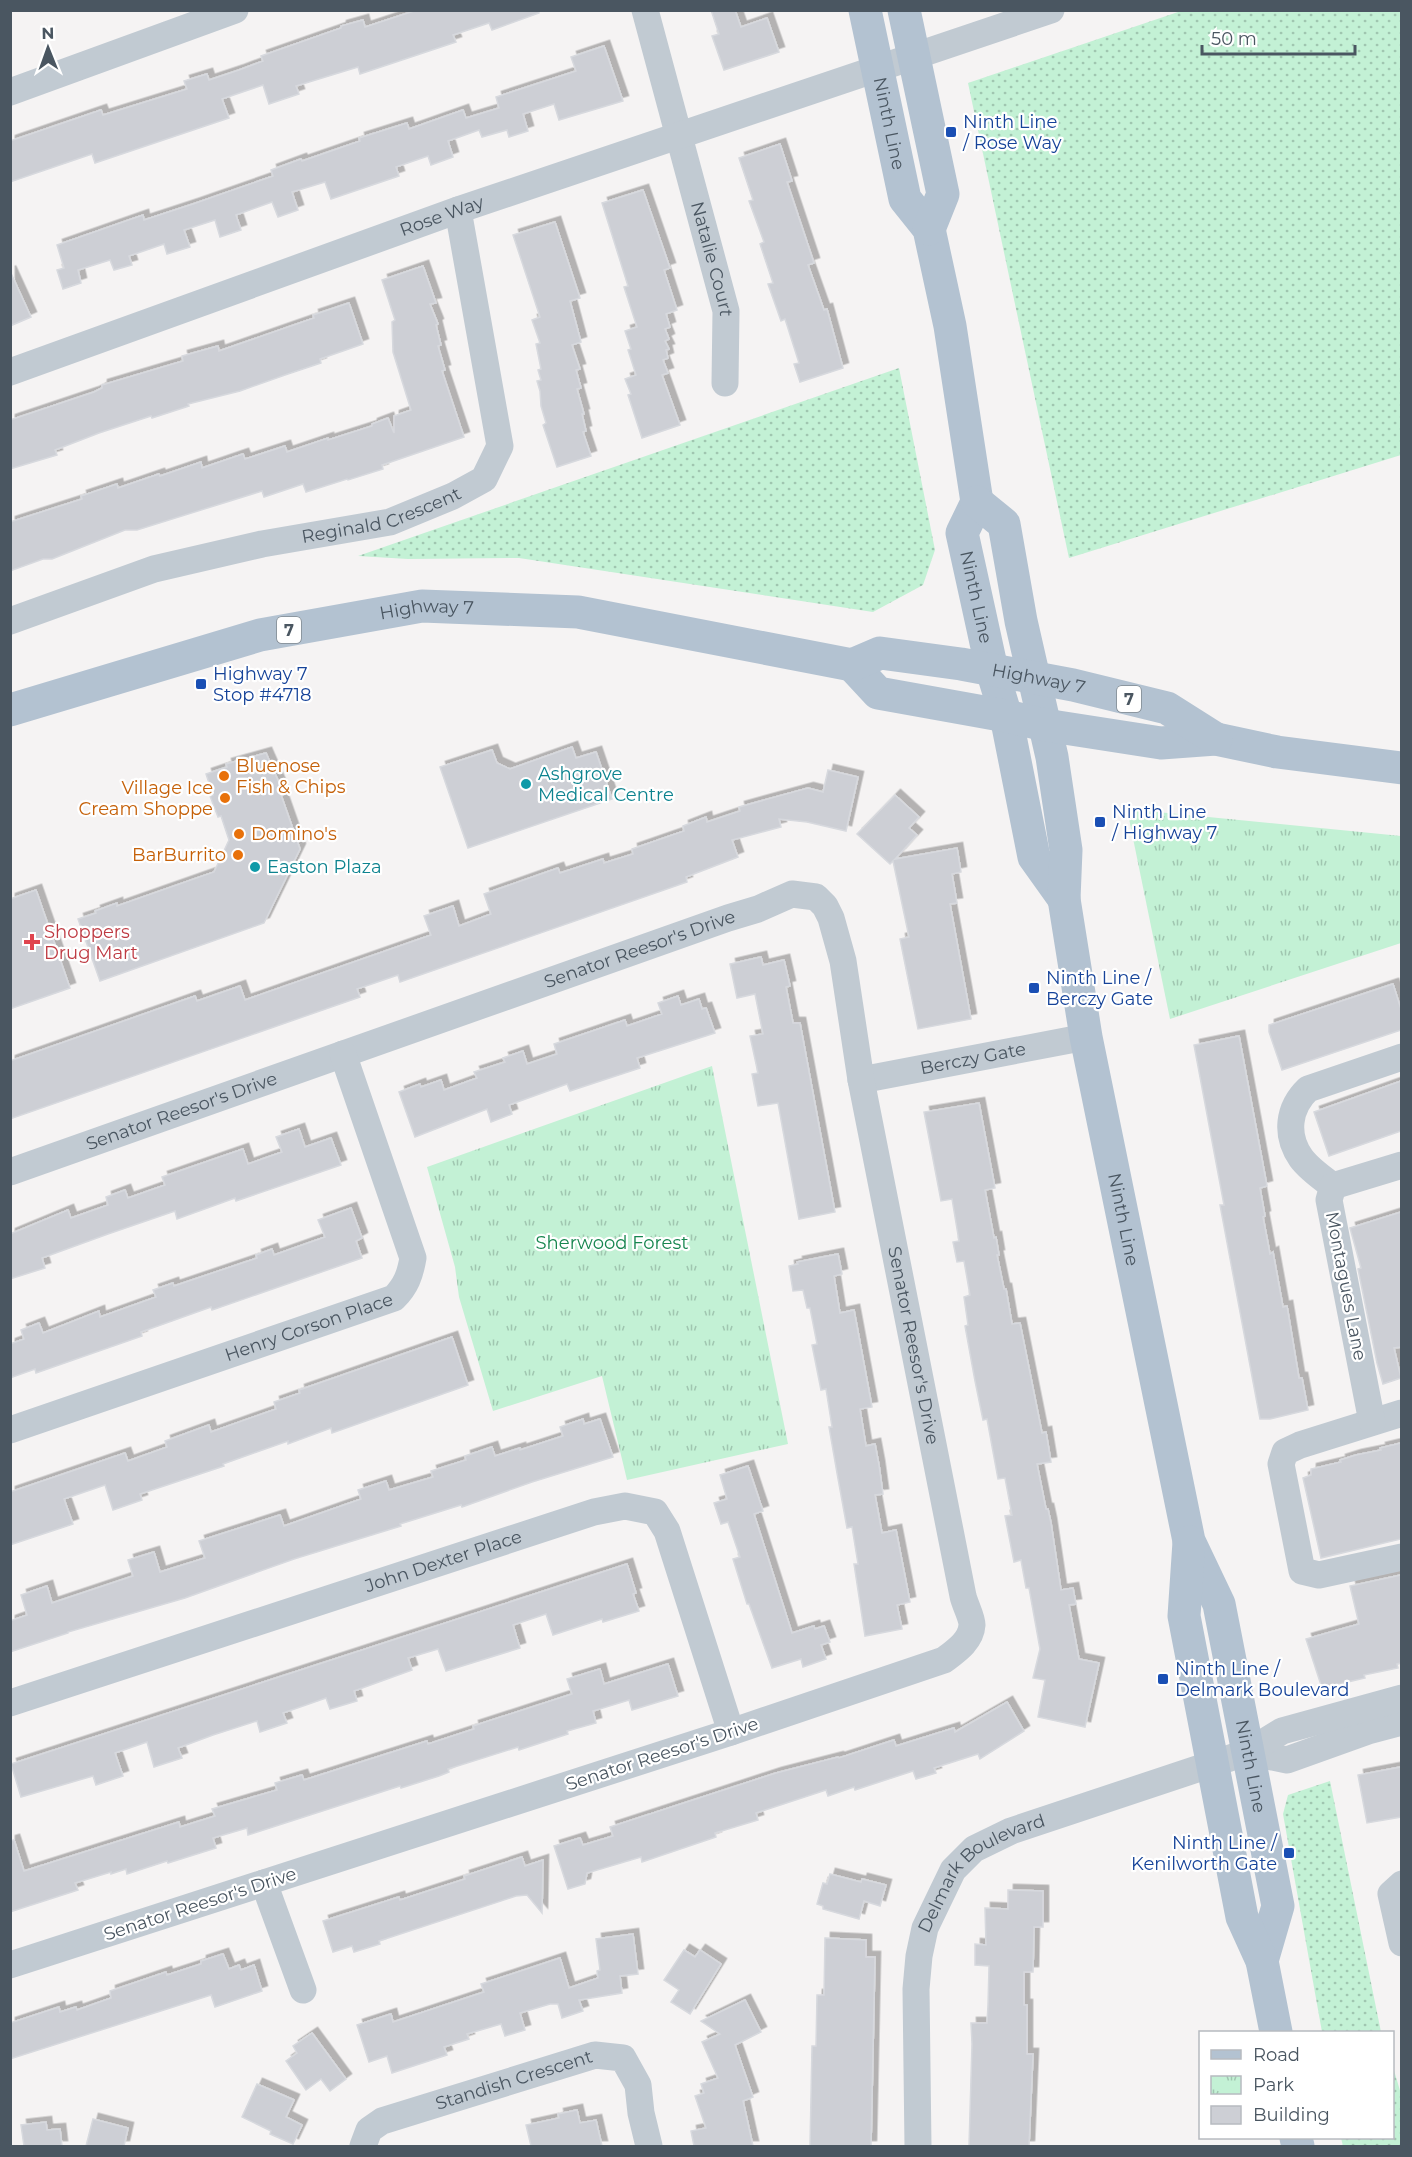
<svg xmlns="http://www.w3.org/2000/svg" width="1412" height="2157" viewBox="0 0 1412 2157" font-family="Montserrat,sans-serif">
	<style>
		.grass { fill: url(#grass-dots) }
		.park { fill: url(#park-tufts) }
		.building { fill: #cdcfd5; stroke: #d7d9de; stroke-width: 1.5; filter: url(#shadow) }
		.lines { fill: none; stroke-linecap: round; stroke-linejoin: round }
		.minor { stroke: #c1cad2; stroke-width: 27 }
		.major { stroke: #b3c2d1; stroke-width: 33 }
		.transit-dot { fill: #1a4fb4; stroke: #fff; stroke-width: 2 }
		.food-dot { fill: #e8710a; stroke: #fff; stroke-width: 2 }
		.culture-dot { fill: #0f9aa8; stroke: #fff; stroke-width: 2 }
		.health-dot { fill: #e0444e; stroke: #fff; stroke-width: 2 }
		.labels { text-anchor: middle; stroke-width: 4.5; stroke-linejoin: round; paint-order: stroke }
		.shield { fill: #fff; stroke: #808990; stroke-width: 1.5 }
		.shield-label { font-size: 16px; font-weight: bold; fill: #4a5661 }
		.transit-label { font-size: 18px; fill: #164399; stroke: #fff; text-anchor: start }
		.street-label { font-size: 18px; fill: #4a5661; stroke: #fff }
		.food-label { font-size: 18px; fill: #c56008; stroke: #fff; text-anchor: start }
		.culture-label { font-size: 18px; fill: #0d838f; stroke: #fff; text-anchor: start }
		.health-label { font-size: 18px; fill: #be3a42; stroke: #fff; text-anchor: start }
		.park-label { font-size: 18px; fill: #17864f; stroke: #fff }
	</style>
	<defs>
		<pattern id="grass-dots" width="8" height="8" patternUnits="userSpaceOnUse" patternTransform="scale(1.5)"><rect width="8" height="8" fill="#c3f1d5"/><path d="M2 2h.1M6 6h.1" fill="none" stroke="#a0c6b0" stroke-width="1.8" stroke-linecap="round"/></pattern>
		<pattern id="park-tufts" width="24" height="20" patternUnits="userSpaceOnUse" patternTransform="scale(1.5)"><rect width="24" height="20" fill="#c3f1d5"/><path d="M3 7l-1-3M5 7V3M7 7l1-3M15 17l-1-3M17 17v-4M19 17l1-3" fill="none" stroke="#a0c6b0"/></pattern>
		<filter id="shadow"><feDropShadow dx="5.5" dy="-5.5" stdDeviation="0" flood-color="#0004"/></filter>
	</defs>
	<rect width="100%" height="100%" fill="#f5f3f3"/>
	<g class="grass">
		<polygon points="1181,11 1401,11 1401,455 1069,558 968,83"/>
		<polygon points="899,368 935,550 923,585 873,612 519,558 408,559 358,556"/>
		<polygon points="1330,1781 1381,2032 1322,2032 1283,1814 1288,1795"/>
		<polygon points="1393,2067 1401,2094 1401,2146 1343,2146 1341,2138 1392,2138"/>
	</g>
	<g class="park">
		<polygon points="1127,809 1401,836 1401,943 1170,1019"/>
		<polygon points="712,1066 788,1444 627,1480 602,1376 493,1411 459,1297 455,1267 427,1167"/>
	</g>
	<g class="building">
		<polygon points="417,10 539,10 539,13 492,30 489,23 453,35 456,42 360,74 358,67 296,86 299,94 269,104 263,85 222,99 229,118 95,163 92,154 10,182 10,141 101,110 103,115 187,89 184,81 207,74 209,80 239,70 263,61 261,56 341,28 341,26 363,20 365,27"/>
		<polygon points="711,10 735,10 741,27 767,18 779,52 724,70 712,36 719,34"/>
		<polygon points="604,46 623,101 559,120 554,104 523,114 528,131 509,137 507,130 482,137 479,130 448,141 453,157 431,165 428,156 396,167 399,176 331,199 325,182 292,192 298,210 278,217 272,202 236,215 241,230 220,237 215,220 184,230 190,247 167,254 164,244 129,256 132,265 114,270 110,260 78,270 81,283 63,289 57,270 64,268 57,245 143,215 144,220 193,204 273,176 271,170 301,159 302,161 360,141 359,138 407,123 409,129 463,110 466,118 499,108 496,97 576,71 571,57"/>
		<polygon points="780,144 792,181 787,182 814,263 808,265 824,310 827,309 843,368 800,382 794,364 799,363 785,319 781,321 768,284 773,283 760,244 764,242 749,201 753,200 739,158"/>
		<polygon points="643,190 670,268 664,270 677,310 666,314 670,327 665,329 669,339 665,341 669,349 666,350 668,358 663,360 668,373 662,375 680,425 642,438 628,395 631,394 625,379 636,375 628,350 631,349 625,331 637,327 624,287 628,286 602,203"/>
		<polygon points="555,222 580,298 570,301 581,342 572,345 580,369 576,370 581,388 577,389 584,414 582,414 586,431 583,432 591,456 557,467 543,425 546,423 541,406 540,391 537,381 541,380 538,370 541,369 536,344 540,343 532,320 540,317 513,235"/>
		<polygon points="423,266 436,303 430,304 438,324 436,325 441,345 438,346 445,370 442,371 464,437 382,465 383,469 348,480 347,479 306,492 303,484 264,497 262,491 137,530 125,530 62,555 52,559 43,559 10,571 10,522 82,499 81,496 117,484 118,488 159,474 160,476 201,462 202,468 243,454 245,459 285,446 287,452 328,438 328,440 372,426 372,424 388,418 394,433 394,416 411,410 393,352 392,322 395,320 382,280"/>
		<polygon points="10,271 31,317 10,326"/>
		<polygon points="349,303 363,344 320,359 321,363 285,375 240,391 188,404 189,406 152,418 151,416 99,433 55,450 57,455 10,469 10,420 94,392 102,388 102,385 183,361 182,356 218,346 219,351 314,318 313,315"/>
		<polygon points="572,747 576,758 596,752 612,799 468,848 440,767 492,750 497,763 510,769"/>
		<polygon points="266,753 284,794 281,795 300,849 264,923 100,981 78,919 96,913 95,911 117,903 117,906 214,872 229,840 221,816 218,817 210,796 213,795 206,774 227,767 226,764"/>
		<polygon points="828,770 858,777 846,831 807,822 779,819 781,827 732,840 738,857 686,877 687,882 400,982 398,975 357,989 360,997 10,1119 10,1061 195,996 197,1001 240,986 245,1000 431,935 424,916 453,906 459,926 491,914 484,894 558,868 560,873 603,859 604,863 633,854 632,849 684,831 683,826 706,817 707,822 740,811 739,807 808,788 823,792"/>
		<polygon points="895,795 919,817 909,828 917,835 895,859 957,848 961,872 952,874 957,903 950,904 971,1019 918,1029 900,939 909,937 893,861 890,864 857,834"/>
		<polygon points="36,890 70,988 10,1009 10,899"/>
		<polygon points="761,957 763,965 784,960 790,986 786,987 793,1023 800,1023 835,1212 799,1219 778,1103 758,1106 752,1074 758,1073 750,1036 763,1034 755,994 737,998 730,964"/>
		<polygon points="1393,984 1401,1009 1401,1030 1282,1070 1269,1032 1269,1025"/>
		<polygon points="678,996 681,1005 699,999 702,1009 706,1008 715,1033 637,1058 640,1068 570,1091 567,1084 509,1105 512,1114 491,1122 487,1109 415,1137 399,1092 420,1084 421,1087 441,1080 444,1090 477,1078 474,1072 505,1062 503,1058 523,1051 527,1064 557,1054 554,1044 625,1020 627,1026 662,1014 658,1003"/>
		<polygon points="1239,1036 1267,1186 1260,1188 1265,1216 1263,1217 1270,1254 1273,1252 1283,1307 1287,1306 1299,1378 1302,1378 1308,1410 1270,1419 1260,1419 1257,1403 1220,1205 1224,1205 1194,1045"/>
		<polygon points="1401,1081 1401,1131 1329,1156 1314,1112"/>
		<polygon points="979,1103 995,1188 985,1190 994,1238 996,1237 999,1255 997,1255 1004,1289 1006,1289 1012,1324 1020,1323 1042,1433 1046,1432 1051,1462 1037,1464 1046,1509 1048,1509 1051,1523 1061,1590 1073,1588 1076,1604 1069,1605 1079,1659 1099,1663 1085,1727 1038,1717 1045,1680 1033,1678 1040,1649 1029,1588 1026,1588 1021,1560 1014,1562 1005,1516 1012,1515 1005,1478 998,1479 987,1419 983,1420 975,1381 965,1326 968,1325 964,1297 970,1295 964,1261 957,1262 953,1242 959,1241 952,1199 941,1201 924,1112"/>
		<polygon points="299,1129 305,1147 331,1138 341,1165 236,1201 235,1198 177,1219 175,1211 108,1234 42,1258 45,1268 10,1279 10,1234 68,1210 71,1218 108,1205 106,1197 125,1190 128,1198 165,1185 162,1177 243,1149 248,1164 282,1152 276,1137"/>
		<polygon points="351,1208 362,1238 356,1241 362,1258 212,1310 211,1307 141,1332 142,1336 36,1373 35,1369 10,1378 10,1344 24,1339 21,1330 39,1323 43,1333 99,1311 100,1317 156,1297 153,1290 173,1283 174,1286 257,1258 256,1255 272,1249 274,1255 325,1237 318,1220"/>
		<polygon points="1401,1212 1401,1347 1394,1348 1401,1378 1383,1384 1377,1363 1358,1269 1361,1268 1350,1228"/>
		<polygon points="838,1254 842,1274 834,1276 840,1313 854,1310 872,1407 860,1409 866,1446 875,1444 879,1465 883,1494 875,1495 882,1533 896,1530 910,1602 897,1605 902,1629 865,1636 854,1564 858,1564 852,1527 847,1528 837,1473 829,1427 832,1427 826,1389 821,1390 812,1345 817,1344 810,1308 807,1308 803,1290 793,1291 789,1266 798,1264 797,1262"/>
		<polygon points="452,1337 468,1385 332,1433 331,1428 288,1444 288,1441 251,1454 223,1464 224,1466 140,1494 142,1500 113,1510 105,1485 64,1499 73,1524 10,1545 10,1492 125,1453 128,1461 167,1447 165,1441 209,1425 211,1432 276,1409 274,1402 300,1393 299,1390"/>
		<polygon points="583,1419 584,1424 600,1419 613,1457 532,1482 462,1507 461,1505 400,1524 401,1526 294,1559 185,1598 68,1632 68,1633 10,1652 10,1621 27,1615 21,1595 47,1586 52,1603 133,1576 128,1560 154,1552 160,1572 205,1558 199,1541 280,1515 284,1526 361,1499 358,1490 386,1481 389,1490 433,1477 431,1471 466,1460 465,1456 492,1447 495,1456 520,1448 520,1450 563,1436 560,1427"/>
		<polygon points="1401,1443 1401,1539 1321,1558 1303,1478 1311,1475 1311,1469 1341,1462 1340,1460 1356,1455 1381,1450 1380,1448"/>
		<polygon points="748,1466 763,1511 754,1514 792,1633 814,1626 815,1629 824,1626 830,1642 821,1645 826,1659 803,1667 801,1659 772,1668 749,1604 747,1604 733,1559 740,1557 728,1522 721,1524 714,1503 727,1499 720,1475"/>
		<polygon points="627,1564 636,1593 633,1594 639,1611 603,1622 602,1619 553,1635 546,1614 513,1625 520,1648 446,1671 438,1649 408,1658 412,1670 354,1691 357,1701 330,1709 326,1698 283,1713 287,1723 260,1732 257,1721 213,1735 178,1748 182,1758 154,1767 147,1742 115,1753 123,1776 96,1785 93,1776 21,1797 11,1764"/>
		<polygon points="1401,1575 1401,1663 1397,1664 1398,1668 1364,1675 1365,1678 1322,1688 1306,1639 1359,1624 1350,1586"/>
		<polygon points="668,1664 678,1696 632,1710 629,1700 593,1711 596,1723 567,1731 568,1734 519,1750 518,1747 448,1769 449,1772 439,1776 401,1788 400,1786 248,1835 247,1828 213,1838 216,1848 168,1863 167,1861 127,1874 126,1869 111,1874 111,1872 75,1883 78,1890 10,1912 10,1841 14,1840 24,1871 179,1822 180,1827 215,1816 212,1809 277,1790 275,1783 302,1775 304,1780 427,1741 428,1744 474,1729 473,1726 572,1694 567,1679 600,1669 604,1684"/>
		<polygon points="1007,1702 1024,1731 980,1759 978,1754 934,1768 936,1773 916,1779 913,1771 855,1790 854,1787 828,1796 826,1790 756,1813 758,1820 715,1833 716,1837 642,1862 641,1857 587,1873 585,1884 568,1889 554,1846 580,1838 583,1845 613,1836 610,1827 776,1773 838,1757 839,1758 894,1740 896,1746 954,1728 955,1732"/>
		<polygon points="1401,1767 1401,1817 1367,1823 1358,1775"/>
		<polygon points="522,1857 525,1866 543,1860 542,1913 527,1895 516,1896 379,1941 380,1944 354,1952 352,1946 333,1952 323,1921 399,1897 400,1900 465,1879 464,1876"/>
		<polygon points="830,1874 861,1882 862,1879 886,1885 880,1906 864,1901 859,1919 823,1909 823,1906 817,1904 823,1883 827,1884"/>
		<polygon points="1008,1890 1043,1891 1043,1927 1034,1927 1033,1972 1024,1972 1024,2005 1027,2005 1027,2054 1033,2054 1029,2146 969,2146 972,2044 971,2023 987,2023 988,2005 989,1966 975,1965 975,1944 986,1945 985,1908 1008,1909"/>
		<polygon points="633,1934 638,1974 620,1976 622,1993 579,2000 583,2011 562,2018 558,2004 550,2004 520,2013 525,2030 505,2036 501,2024 467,2034 469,2039 444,2047 447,2055 392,2073 387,2056 369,2062 357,2025 391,2014 393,2022 484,1992 481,1984 560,1958 569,1988 598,1978 597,1971 600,1970 596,1939"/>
		<polygon points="825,1938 866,1940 866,1957 875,1957 871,2146 810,2146 812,2046 816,2046 817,1995 824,1995"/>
		<polygon points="684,1950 695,1957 700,1950 721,1964 690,2014 671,2002 679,1990 664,1980"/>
		<polygon points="223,1954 229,1969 239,1965 241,1970 254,1965 262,1991 215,2007 211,1995 10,2059 10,2023 59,2007 60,2012 76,2007 77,2010 111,1998 110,1991 166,1972 167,1975 201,1964 201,1961"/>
		<polygon points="745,2000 761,2032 735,2045 753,2097 743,2101 753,2146 694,2146 691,2131 706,2128 695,2096 704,2093 701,2084 718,2078 702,2042 720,2034 701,2021"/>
		<polygon points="312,2033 346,2079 330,2091 321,2079 306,2090 286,2061 297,2053 293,2046"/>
		<polygon points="257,2084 294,2100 286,2117 302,2125 293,2144 270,2134 271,2131 242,2117"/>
		<polygon points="577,2110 580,2123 596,2120 602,2146 531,2146 526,2125 559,2118 558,2114"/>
		<polygon points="93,2119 128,2128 124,2146 86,2146"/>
		<polygon points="46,2122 47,2130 60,2129 62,2146 24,2146 21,2125"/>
	</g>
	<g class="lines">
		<g class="minor">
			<path id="s1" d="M645,10l81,301 -1,72"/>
			<polyline points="10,92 235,10"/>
			<path id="s2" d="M10,372l448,-162 593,-200"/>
			<path id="s3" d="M10,621l144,-52 108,-25 128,-22 63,-26 31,-17 16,-33 -42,-236"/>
			<path id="s4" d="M861,1080l225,-43"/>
			<path id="s5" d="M10,1172l718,-254 30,-9 34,-15 24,3 9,9 6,12 12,43 18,119 102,516c2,9 9,21 9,29 -1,16 -16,26 -28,35l-213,72 -721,233"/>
			<path d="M1333,1186c-11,-8 -24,-17 -32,-28 -16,-23 -13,-50 7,-69l94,-32"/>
			<polyline points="1402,1413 1300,1445 1285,1452 1281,1464 1302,1571 1319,1575 1402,1557"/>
			<polyline points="1372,1422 1329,1200 1333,1186 1402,1165"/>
			<path id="s6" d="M10,1430l384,-132c12,-12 16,-23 19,-40l-70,-204"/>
			<path id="s7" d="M10,1703l584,-191 31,-6 30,6 12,19 64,201"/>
			<polyline points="1248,1752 1287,1760 1368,1731 1402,1722"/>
			<polyline points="264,1883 303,1990"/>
			<polyline points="1402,1884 1391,1894 1402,1943"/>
			<path id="s8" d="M363,2146l6,-16 13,-9 213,-66 28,3 15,27 3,28 8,33"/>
			<path id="s9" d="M918,2146l-2,-157 3,-33 6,-28 28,-58 21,-21 37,-18 237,-79 34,-21 120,-33"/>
		</g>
		<g class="major">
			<path id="s10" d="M865,10l40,189 24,30 21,97 27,176 -15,31 18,82 12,55 14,46 28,141 30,42"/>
			<polyline points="904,10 943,194 929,229"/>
			<path id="s11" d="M977,502l27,22 17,97 31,136 14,93 -2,49 22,138 103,504 30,63 59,302 -16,55"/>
			<polyline points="852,665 878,693 1006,716 1045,725 1161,743 1216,739 1277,752 1402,768"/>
			<path id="s12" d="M10,710l250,-75 162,-29 156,6 274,53 28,-12 81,11 112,21 94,23 49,31"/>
			<polyline points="1189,1542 1184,1616 1242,1917 1262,1961 1276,2032"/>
			<polyline points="1296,2138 1298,2146"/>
		</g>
	</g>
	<g class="transit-dot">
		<rect x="945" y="126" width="12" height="12" rx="3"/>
		<rect x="195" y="678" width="12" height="12" rx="3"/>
		<rect x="1094" y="816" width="12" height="12" rx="3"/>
		<rect x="1028" y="982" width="12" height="12" rx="3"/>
		<rect x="1157" y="1673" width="12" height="12" rx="3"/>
		<rect x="1283" y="1847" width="12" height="12" rx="3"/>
	</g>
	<g class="food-dot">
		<circle cx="224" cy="776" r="6"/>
		<circle cx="225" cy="798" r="6"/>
		<circle cx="239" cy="834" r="6"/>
		<circle cx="238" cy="855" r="6"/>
	</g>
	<g class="culture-dot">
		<circle cx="526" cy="784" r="6"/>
		<circle cx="255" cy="867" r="6"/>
	</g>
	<path class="health-dot" d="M29 933h6v6h6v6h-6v6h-6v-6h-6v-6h6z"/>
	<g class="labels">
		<g class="shield">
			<rect x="277" y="617" width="24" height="26" rx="4.5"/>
			<rect x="1117" y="686" width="24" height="26" rx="4.5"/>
		</g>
		<g class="shield-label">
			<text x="289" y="636">7</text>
			<text x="1129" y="705">7</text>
		</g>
		<g class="transit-label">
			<text x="963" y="128">Ninth Line<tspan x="963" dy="21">/ Rose Way</tspan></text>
			<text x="213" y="680">Highway 7<tspan x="213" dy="21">Stop #4718</tspan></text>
			<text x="1112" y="818">Ninth Line<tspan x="1112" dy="21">/ Highway 7</tspan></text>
			<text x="1046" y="984">Ninth Line /<tspan x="1046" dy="21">Berczy Gate</tspan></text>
			<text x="1175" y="1675">Ninth Line /<tspan x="1175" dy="21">Delmark Boulevard</tspan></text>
			<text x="1277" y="1849" text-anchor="end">Ninth Line /<tspan x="1277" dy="21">Kenilworth Gate</tspan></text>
		</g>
		<g class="street-label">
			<text dy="6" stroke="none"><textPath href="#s10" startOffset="116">Ninth Line</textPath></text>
			<text dy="6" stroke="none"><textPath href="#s2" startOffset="459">Rose Way</textPath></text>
			<text dy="6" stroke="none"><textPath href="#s1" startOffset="258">Natalie Court</textPath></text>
			<text dy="6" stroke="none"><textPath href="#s3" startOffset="387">Reginald Crescent</textPath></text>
			<text dy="6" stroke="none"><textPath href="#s10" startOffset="609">Ninth Line</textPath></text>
			<text dy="6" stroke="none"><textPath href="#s12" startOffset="430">Highway 7</textPath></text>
			<text dy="6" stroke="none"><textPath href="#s12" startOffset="1052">Highway 7</textPath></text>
			<text dy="6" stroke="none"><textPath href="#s5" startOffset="668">Senator Reesor's Drive</textPath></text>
			<text dy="6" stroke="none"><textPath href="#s4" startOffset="114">Berczy Gate</textPath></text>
			<text dy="6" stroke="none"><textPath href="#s5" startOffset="182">Senator Reesor's Drive</textPath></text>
			<text dy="6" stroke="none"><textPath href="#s11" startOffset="742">Ninth Line</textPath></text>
			<text transform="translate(1346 1286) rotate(79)" y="6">Montagues Lane</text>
			<text dy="6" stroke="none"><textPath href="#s6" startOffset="316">Henry Corson Place</textPath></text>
			<text dy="6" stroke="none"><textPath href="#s5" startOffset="1316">Senator Reesor's Drive</textPath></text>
			<text dy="6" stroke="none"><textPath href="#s7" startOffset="456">John Dexter Place</textPath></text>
			<text transform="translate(662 1754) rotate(-18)" y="6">Senator Reesor's Drive</text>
			<text dy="6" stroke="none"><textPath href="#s11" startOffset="1305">Ninth Line</textPath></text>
			<text dy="6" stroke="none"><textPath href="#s9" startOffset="302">Delmark Boulevard</textPath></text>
			<text transform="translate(200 1904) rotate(-18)" y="6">Senator Reesor's Drive</text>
			<text dy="6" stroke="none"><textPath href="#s8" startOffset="171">Standish Crescent</textPath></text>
		</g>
		<g class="food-label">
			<text x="236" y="772">Bluenose<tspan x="236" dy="21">Fish &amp; Chips</tspan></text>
			<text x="213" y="794" text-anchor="end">Village Ice<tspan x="213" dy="21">Cream Shoppe</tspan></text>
			<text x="251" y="840">Domino's</text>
			<text x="226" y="861" text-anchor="end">BarBurrito</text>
		</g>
		<g class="culture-label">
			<text x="538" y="780">Ashgrove<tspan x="538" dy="21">Medical Centre</tspan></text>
			<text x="267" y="873">Easton Plaza</text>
		</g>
		<g class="health-label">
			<text x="44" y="938">Shoppers<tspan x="44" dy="21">Drug Mart</tspan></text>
		</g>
		<g class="park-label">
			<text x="612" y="1249">Sherwood Forest</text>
		</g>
	</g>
	<rect width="1412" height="2157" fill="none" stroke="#4a5661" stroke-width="24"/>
	<rect x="1199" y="2031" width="195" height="108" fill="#ffffff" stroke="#b7bbc0" stroke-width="1.5"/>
	<rect x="1211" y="2050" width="30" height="9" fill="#b3c2d1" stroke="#b7bbc0" stroke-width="1.5"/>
	<text x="1253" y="2061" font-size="18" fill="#4a5661">Road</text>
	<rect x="1211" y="2076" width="30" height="18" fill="url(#park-tufts)" stroke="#b7bbc0" stroke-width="1.5"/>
	<text x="1253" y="2091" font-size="18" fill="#4a5661">Park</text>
	<rect x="1211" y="2106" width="30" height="18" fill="#cdcfd5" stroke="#b7bbc0" stroke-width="1.5"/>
	<text x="1253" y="2121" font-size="18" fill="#4a5661">Building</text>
	<g transform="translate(48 48) rotate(359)" stroke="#ffffff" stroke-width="4.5" paint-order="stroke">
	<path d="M0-4.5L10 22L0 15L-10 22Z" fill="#4a5661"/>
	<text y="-9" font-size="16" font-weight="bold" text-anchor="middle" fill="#4a5661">N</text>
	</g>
	<path d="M1202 45v9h153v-9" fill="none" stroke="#4a5661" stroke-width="3"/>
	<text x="1211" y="45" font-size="18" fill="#4a5661" stroke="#ffffff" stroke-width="4.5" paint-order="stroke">50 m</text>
</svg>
